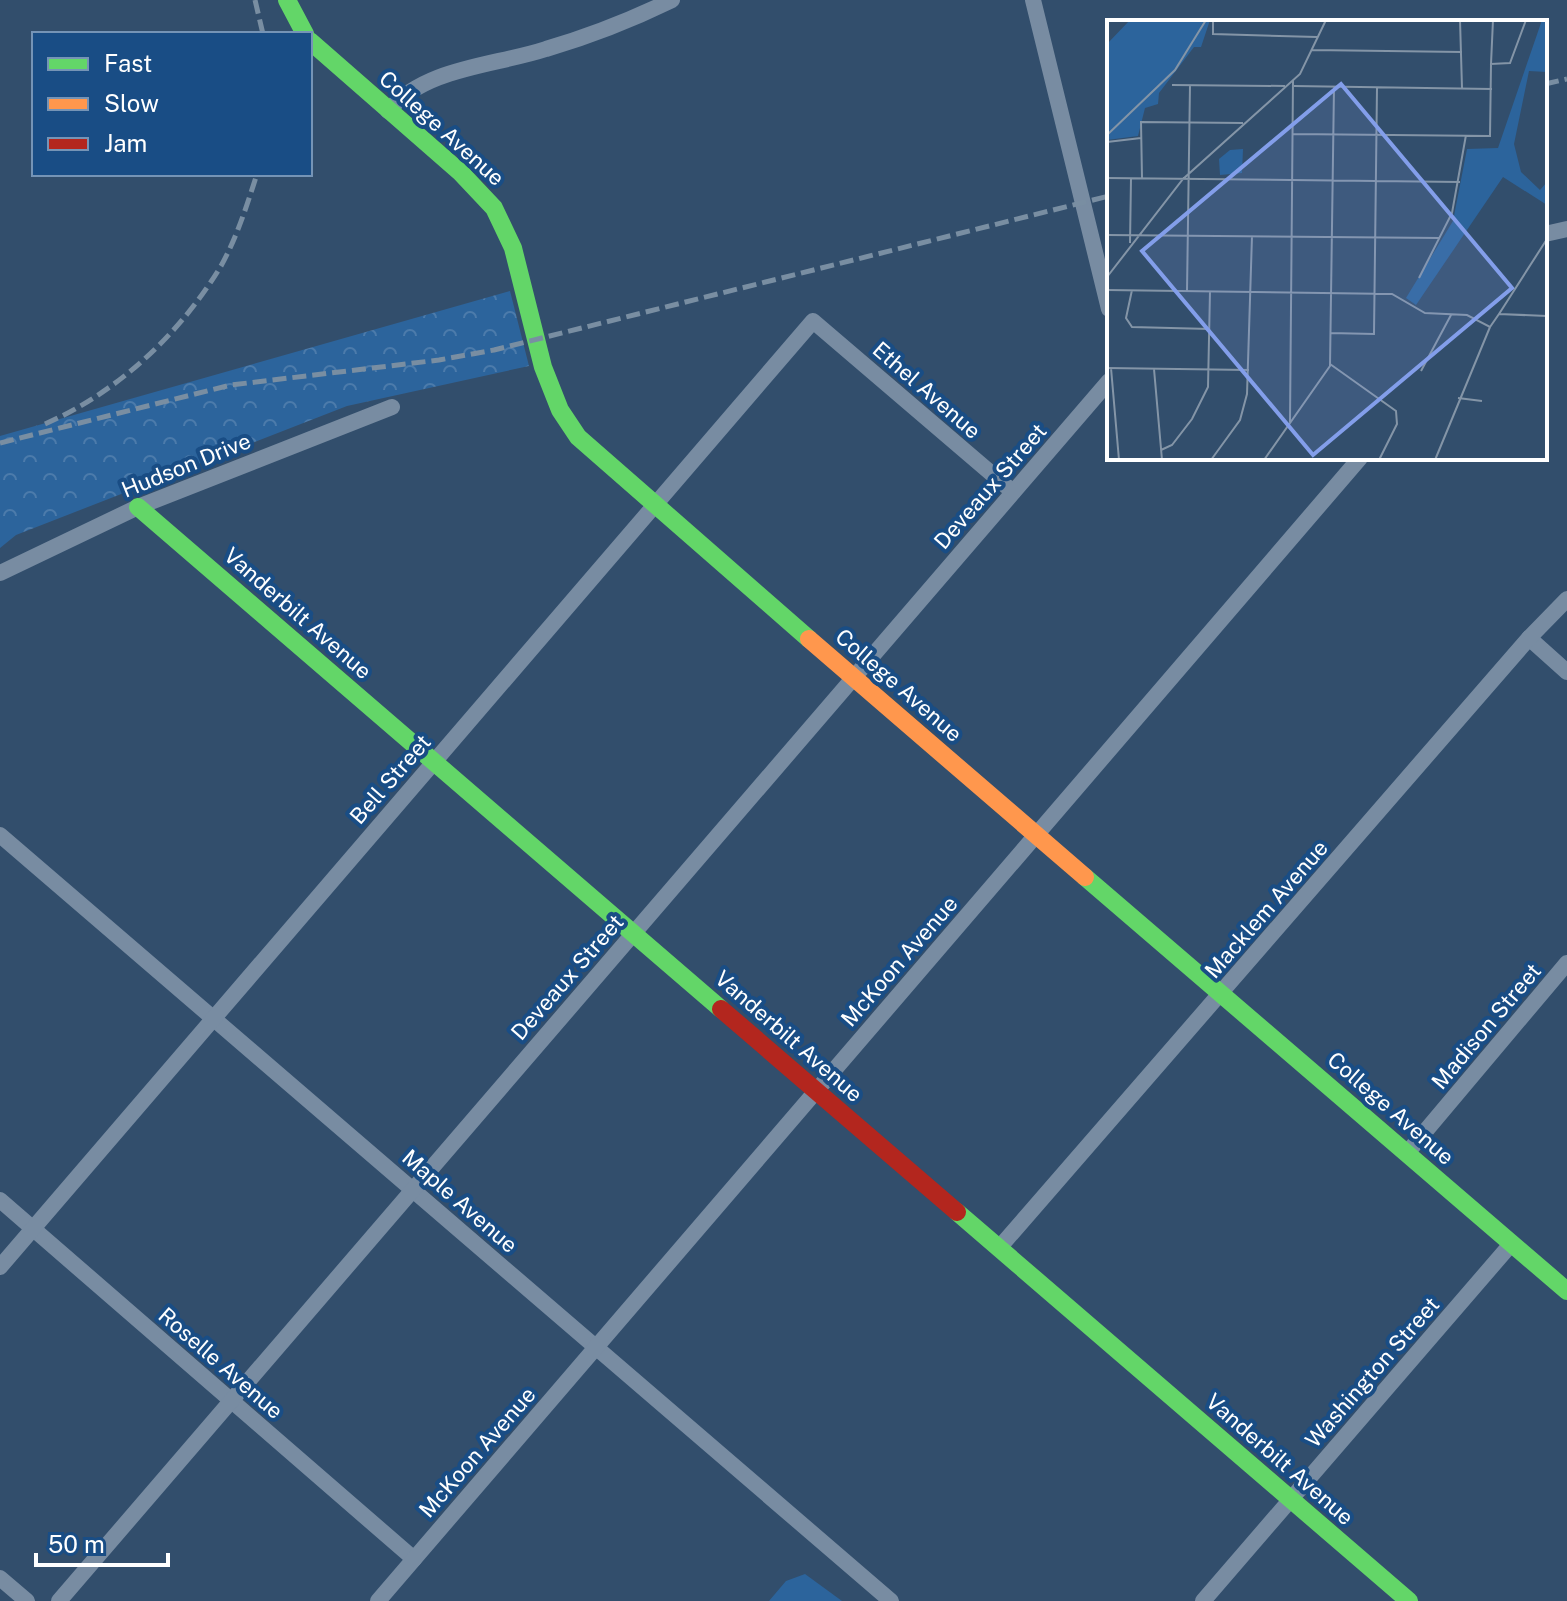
<svg xmlns="http://www.w3.org/2000/svg" width="1567" height="1601" viewBox="0 0 1567 1601" font-family="'Public Sans',sans-serif">
	<style>
		.grass { fill: #2c649c }
		.forest { fill: url(#forest-crowns) }
		.lines { fill: none; stroke-linecap: round; stroke-linejoin: round }
		.street { stroke: #788ca2; stroke-width: 16 }
		.fast { stroke: #63d668; stroke-width: 18 }
		.slow { stroke: #ff974d; stroke-width: 18 }
		.jam { stroke: #b3261e; stroke-width: 18 }
		.rail { stroke: #798ea2; stroke-width: 5; stroke-dasharray: 14 6; stroke-linecap: butt }
		.labels { text-anchor: middle; stroke-width: 8; stroke-linejoin: round; paint-order: stroke }
		.street-label { font-size: 22px; fill: #fff; stroke: #194d85 }
		.inset-road { fill: none; stroke: #8495a7; stroke-width: 2 }
		.view { fill: #839eea; fill-opacity: 0.15; stroke: #839eea; stroke-width: 4 }
		.inset-edge { fill: none; stroke: #fff; stroke-width: 4 }
	</style>
	<defs>
		<pattern id="forest-crowns" width="20" height="18" patternUnits="userSpaceOnUse" patternTransform="scale(2)"><rect width="20" height="18" fill="#2c649c"/><path d="M2 6a3 3 0 1 1 6 0M12 15a3 3 0 1 1 6 0" fill="none" stroke="#4c7bab"/></pattern>
	</defs>
	<rect width="100%" height="100%" fill="#324e6c"/>
	<polygon class="grass" points="805,1574 842,1601 769,1601 786,1581"/>
	<polygon class="forest" points="510,291 529,366 347,406 16,535 0,548 0,436"/>
	<g class="lines">
		<g class="street">
			<polyline points="1033,0 1109,309"/>
			<path d="M388,111c38,-44 106,-45 158,-62 44,-13 85,-29 126,-49"/>
			<polyline points="1545,234 1567,229"/>
			<polyline points="0,573 138,507 392,407"/>
			<polyline points="1529,638 1567,672"/>
			<polyline points="0,835 891,1601"/>
			<polyline points="1407,1153 1567,963"/>
			<polyline points="0,1200 414,1559"/>
			<polyline points="999,1248 1529,638 1567,599"/>
			<polyline points="0,1267 813,321 1013,492"/>
			<polyline points="0,1578 27,1601"/>
			<polyline points="59,1601 1109,381"/>
			<polyline points="378,1601 1360,458"/>
			<polyline points="1203,1601 1512,1243"/>
		</g>
		<g class="fast">
			<polyline points="287,0 305,34"/>
			<polyline points="310,41 461,173 494,208 513,248 543,367 560,410 578,437 809,639"/>
			<polyline points="138,507 721,1009"/>
			<polyline points="1085,877 1567,1291"/>
			<polyline points="957,1212 1409,1601"/>
		</g>
		<polyline class="slow" points="809,639 1085,877"/>
		<polyline class="jam" points="721,1009 957,1212"/>
		<g class="rail">
			<polyline points="255,0 263,34"/>
			<polyline points="1545,84 1567,79"/>
			<path d="M45,424c73,-32 135,-90 176,-158 16,-29 26,-61 36,-92"/>
			<polyline points="0,443 231,385 439,360 494,350 1109,196"/>
		</g>
	</g>
	<g class="labels">
		<g class="street-label">
			<text transform="translate(442 128) rotate(42)" y="8">College Avenue</text>
			<text transform="translate(927 390) rotate(41)" y="8">Ethel Avenue</text>
			<text transform="translate(186 465) rotate(-22)" y="8">Hudson Drive</text>
			<text transform="translate(990 486) rotate(-49)" y="8">Deveaux Street</text>
			<text transform="translate(298 613) rotate(41)" y="8">Vanderbilt Avenue</text>
			<text transform="translate(899 685) rotate(41)" y="8">College Avenue</text>
			<text transform="translate(390 779) rotate(-49)" y="8">Bell Street</text>
			<text transform="translate(1266 909) rotate(-49)" y="8">Macklem Avenue</text>
			<text transform="translate(899 961) rotate(-49)" y="8">McKoon Avenue</text>
			<text transform="translate(567 977) rotate(-49)" y="8">Deveaux Street</text>
			<text transform="translate(1486 1026) rotate(-50)" y="8">Madison Street</text>
			<text transform="translate(789 1036) rotate(41)" y="8">Vanderbilt Avenue</text>
			<text transform="translate(1391 1108) rotate(41)" y="8">College Avenue</text>
			<text transform="translate(460 1201) rotate(41)" y="8">Maple Avenue</text>
			<text transform="translate(221 1363) rotate(41)" y="8">Roselle Avenue</text>
			<text transform="translate(1372 1372) rotate(-49)" y="8">Washington Street</text>
			<text transform="translate(477 1452) rotate(-49)" y="8">McKoon Avenue</text>
			<text transform="translate(1280 1459) rotate(41)" y="8">Vanderbilt Avenue</text>
		</g>
	</g>
	<g transform="translate(1107 20)">
		<rect width="440" height="440" fill="#324e6c"/>
		<path d="M136,129l-1,24 -22,2 -1,-16 11,-9z" fill="#2c649c"/>
		<path d="M435,0h5v52l-18,-1 -15,73 7,28 19,18 7,-8v23l-44,-28 -87,128 -10,-7 47,-77 14,-72 31,-1z" fill="#2c649c"/>
		<path d="M23,0h80l-9,27h-7l-35,46 -1,11 -13,4 -7,28 -31,4v-96z" fill="#2c649c"/>
		<path class="inset-road" d="M106,0v14l104,3M353,0l2,68M386,0l-2,44 19,-1 16,-43M205,30l150,2M65,65l113,1M187,66l198,3M186,114l197,2 1,-72M0,115l68,-65 31,-50M0,122l34,-4M0,158l353,4M35,158l-1,-56 102,1M0,215l333,3M23,223l1,-65M0,257l76,-98 117,-105 26,-54M312,258l33,-65 14,-78M0,270l285,4 33,19 42,2 23,12 9,-13 48,2M25,270l-6,28 6,9 78,2M80,271l3,-206M392,294l48,-75M223,313l44,1 3,-246M223,344l66,47 1,13 -18,36M0,348l142,2M4,348l8,92M47,349l8,91M314,351l30,-56M351,378l24,3M183,402l3,-342M54,430l11,-5 20,-26 16,-32 2,-96M104,440l29,-40 7,-26 5,-158M157,440l66,-94 4,-279M328,440l55,-133"/>
		<path class="view" d="M234,64l171,204 -199,167 -171,-204z"/>
		<rect width="440" height="440" class="inset-edge"/>
	</g>
	<rect x="32" y="32" width="280" height="144" fill="#194d85" stroke="#7594b6" stroke-width="2"/>
	<rect x="48" y="58" width="40" height="12" fill="#63d668" stroke="#7594b6" stroke-width="2"/>
	<text x="104" y="72" font-size="24" fill="#ffffff">Fast</text>
	<rect x="48" y="98" width="40" height="12" fill="#ff974d" stroke="#7594b6" stroke-width="2"/>
	<text x="104" y="112" font-size="24" fill="#ffffff">Slow</text>
	<rect x="48" y="138" width="40" height="12" fill="#b3261e" stroke="#7594b6" stroke-width="2"/>
	<text x="104" y="152" font-size="24" fill="#ffffff">Jam</text>
	<path d="M36 1553v12h132v-12" fill="none" stroke="#ffffff" stroke-width="4"/>
	<text x="48" y="1553" font-size="24" fill="#ffffff" stroke="#194d85" stroke-width="6" paint-order="stroke">50 m</text>
</svg>
